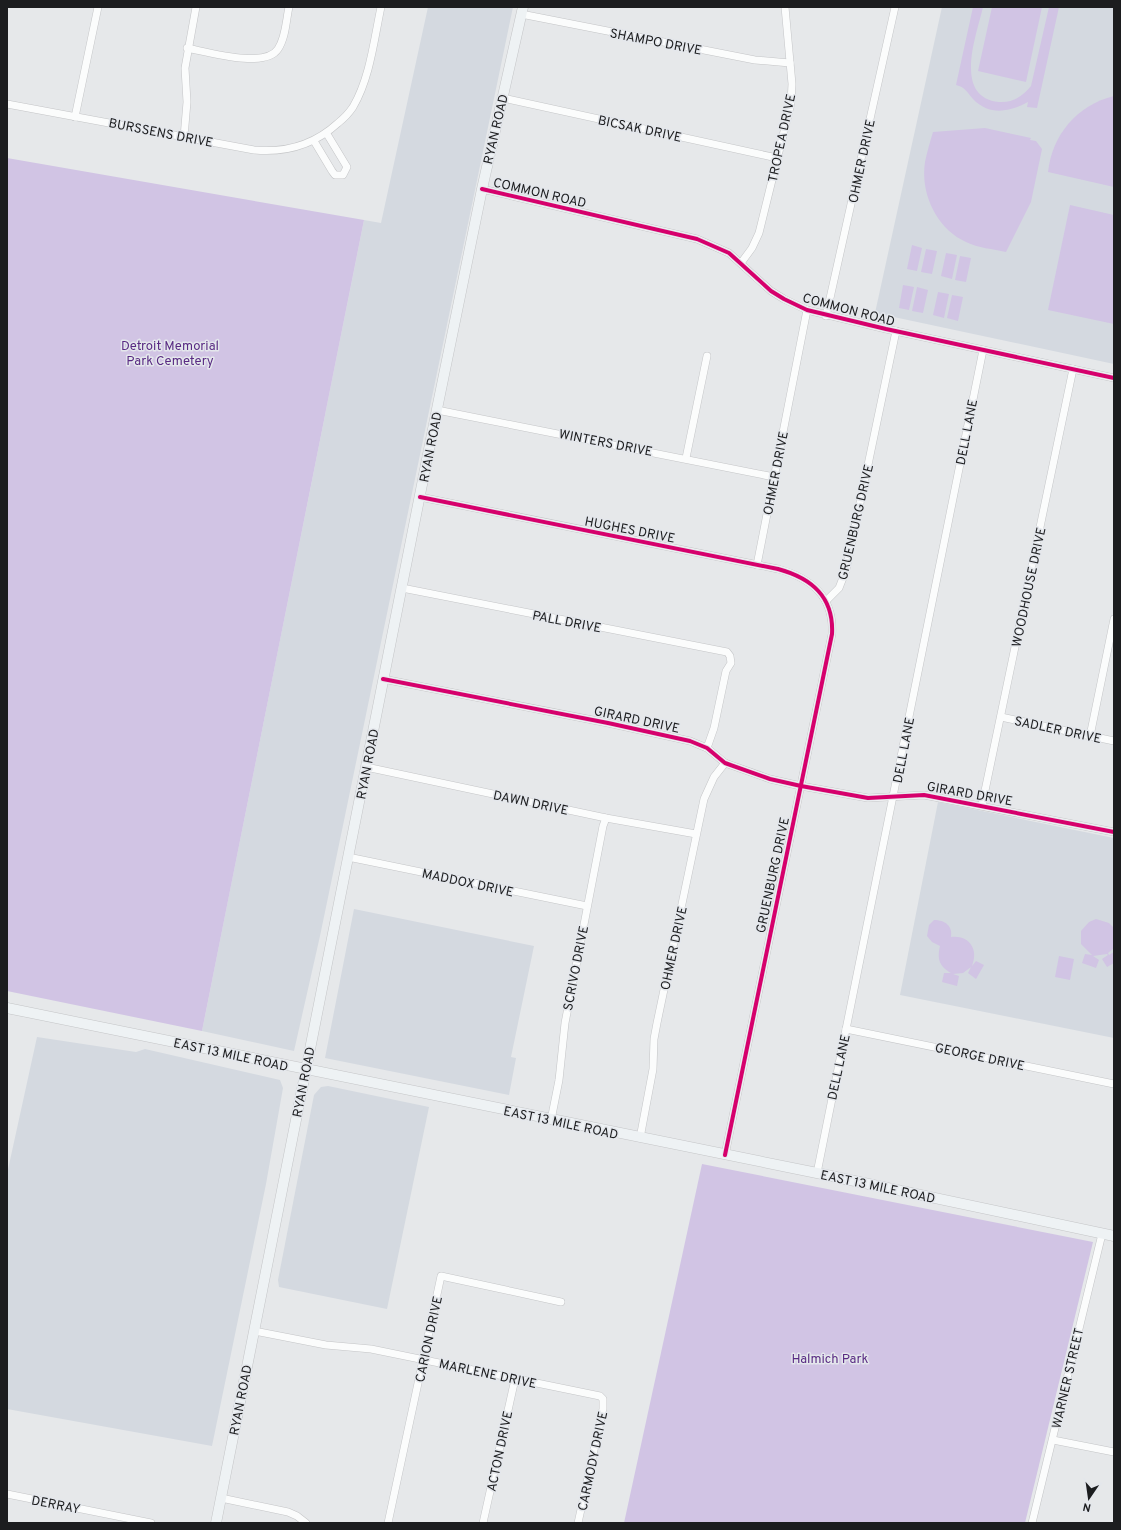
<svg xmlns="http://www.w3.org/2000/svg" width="1121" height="1530" viewBox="0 0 1121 1530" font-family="Overpass,sans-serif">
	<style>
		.built { fill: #d4d9e0 }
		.green { fill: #d1c4e4 }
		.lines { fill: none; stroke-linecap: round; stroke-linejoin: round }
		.minor-casing { stroke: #c4c5c7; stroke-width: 8 }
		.secondary-casing { stroke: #c4c5c7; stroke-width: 11 }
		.minor { stroke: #fbfcfc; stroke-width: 7 }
		.secondary { stroke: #eef2f4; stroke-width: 10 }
		.cycleway-casing { stroke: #e4e7ec; stroke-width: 6 }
		.cycleway { stroke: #d6006c; stroke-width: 4 }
		.labels { text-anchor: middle; stroke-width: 3; stroke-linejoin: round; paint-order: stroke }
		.street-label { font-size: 13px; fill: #1c1d1f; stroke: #e4e7ec }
		.park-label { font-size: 13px; fill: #592a83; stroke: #e4e7ec }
	</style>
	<rect width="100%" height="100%" fill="#e6e8ea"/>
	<g class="built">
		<polygon points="428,7 513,7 320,936 294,1051 202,1031 364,220 381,223"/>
		<polygon points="942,7 1114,7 1114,364 875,313"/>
		<polygon points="938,802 1114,838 1114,1038 900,995"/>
		<polygon points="354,909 534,946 511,1057 516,1058 509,1095 325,1058"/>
		<polygon points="37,1037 136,1052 145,1049 280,1080 283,1088 266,1184 212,1446 7,1409 7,1174"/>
		<polygon points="328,1086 429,1107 387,1309 279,1287 278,1280 314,1095 321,1087"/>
	</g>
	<g class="green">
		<path d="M973,7h10c-6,27 -31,90 16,95 14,1 24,-6 32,-16l18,-79h10l-22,101 -10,-1 1,-5c-18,10 -39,14 -55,-3 -6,-7 -8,-12 -17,-14z"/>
		<polygon points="992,7 1042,7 1026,82 978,71"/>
		<path d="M1114,96v91l-66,-15c4,-37 29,-67 66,-76z"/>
		<path d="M985,128l46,10 -1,2 6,1 6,8 -11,53 -25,50c-13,-3 -28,-4 -40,-10 -29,-13 -46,-48 -41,-80 2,-10 5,-20 8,-30z"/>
		<polygon points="7,158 364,220 202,1031 7,991"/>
		<polygon points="1070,205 1114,215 1114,324 1048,310"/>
		<polygon points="912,245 922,248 917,271 907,269"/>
		<polygon points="926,249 937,251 932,274 921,272"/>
		<polygon points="946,253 957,255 952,279 941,276"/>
		<polygon points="960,256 971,258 966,282 955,280"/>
		<polygon points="903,285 914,287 909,310 899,308"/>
		<polygon points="917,287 928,290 923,313 912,311"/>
		<polygon points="938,292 949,294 944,318 933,315"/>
		<polygon points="952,295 963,297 958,321 947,318"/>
		<polygon points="1096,919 1109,923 1114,928 1114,948 1108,953 1109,955 1114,952 1114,963 1107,967 1102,959 1108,955 1107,954 1093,956 1099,960 1096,968 1082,963 1085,954 1092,955 1081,944 1081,931 1089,922"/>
		<path d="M934,920c11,0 19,6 17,17 18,-2 28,12 21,29l4,-5 8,4 -8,14 -8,-6 3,-6 -8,6 -10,1 6,2 -2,10 -15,-4 2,-9h7c-12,-7 -14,-14 -11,-27l-8,-4 -5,-6 2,-11z"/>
		<polygon points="1059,956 1074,959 1070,980 1055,977"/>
		<polygon points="702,1164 1093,1242 1025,1523 624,1523"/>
	</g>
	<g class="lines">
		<defs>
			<g id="minor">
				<polyline points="521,14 755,60 790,63"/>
				<path d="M187,48c21,4 78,21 91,1 8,-12 8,-29 11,-42"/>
				<polyline points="503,98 777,158"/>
				<path d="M7,104l247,46c32,3 60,-5 84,-27 5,-4 11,-10 15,-16 17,-29 21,-67 28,-100"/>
				<polyline points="75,117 98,7"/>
				<polyline points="184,137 187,102 185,68 196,7"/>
				<polyline points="314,141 332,171 335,175 343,175 347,167 327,134"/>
				<polyline points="482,189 697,239 729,253 771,291 784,299 807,310 886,329 1114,378"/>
				<polyline points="741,263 752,248 759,233 791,103 792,84 785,7"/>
				<polyline points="826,316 895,7"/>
				<polyline points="437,410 774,477"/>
				<polyline points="686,458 707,356"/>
				<path d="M420,497l358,72c33,9 56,27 54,65l-107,521"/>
				<polyline points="757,565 807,310"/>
				<polyline points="402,588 727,652 730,656 731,663 726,671 714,728 707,748"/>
				<polyline points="826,601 839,588 846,570 896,331"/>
				<polyline points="383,679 608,723 690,741 707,748 725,763 770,779 801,786 868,798 924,795 1114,832"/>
				<polyline points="1001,717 1114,741"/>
				<polyline points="1090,736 1114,619"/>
				<polyline points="366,767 606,818 696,834"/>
				<polyline points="982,805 1073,369"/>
				<polyline points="348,857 587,906"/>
				<polyline points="846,1029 1114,1084"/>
				<polyline points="551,1120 559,1080 565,1023 603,826 606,818"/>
				<polyline points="640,1138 653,1069 654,1039 657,1023 704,799 714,777 725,763"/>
				<polyline points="817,1173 983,350"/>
				<polyline points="254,1331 326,1345 371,1349 600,1396 603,1399 603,1409 578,1523"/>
				<polyline points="1053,1440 1114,1452"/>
				<polyline points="7,1494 151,1523"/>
				<polyline points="221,1498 288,1512 297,1516 306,1523"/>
				<polyline points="388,1523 441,1276 561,1302"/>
				<polyline points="483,1523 515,1379"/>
				<polyline points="1032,1523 1102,1234"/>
			</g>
			<g id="secondary">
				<polyline points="7,1008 817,1173 1114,1236"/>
				<polyline points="216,1523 438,404 482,189 523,7"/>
			</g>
		</defs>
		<use href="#minor" class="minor-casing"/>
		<use href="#secondary" class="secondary-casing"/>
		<use href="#minor" class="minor"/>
		<use href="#secondary" class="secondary"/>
		<defs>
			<g id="cycleway">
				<polyline points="482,189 697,239 729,253 771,291 784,299 807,310 886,329 1114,378"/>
				<path d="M420,497l358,72c33,9 56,27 54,65l-107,521"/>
				<polyline points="383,679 608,723 690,741 707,748 725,763 770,779 801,786 868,798 924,795 1114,832"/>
			</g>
		</defs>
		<use href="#cycleway" class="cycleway-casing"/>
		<use href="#cycleway" class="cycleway"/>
	</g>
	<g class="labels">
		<g class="street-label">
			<text transform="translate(656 41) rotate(11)" y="5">SHAMPO DRIVE</text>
			<text transform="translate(640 128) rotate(12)" y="5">BICSAK DRIVE</text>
			<text transform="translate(495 129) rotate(-77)" y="5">RYAN ROAD</text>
			<text transform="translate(161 132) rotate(11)" y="5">BURSSENS DRIVE</text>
			<text transform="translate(781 138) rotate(-78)" y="5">TROPEA DRIVE</text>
			<text transform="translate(861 161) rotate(-78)" y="5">OHMER DRIVE</text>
			<text transform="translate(540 192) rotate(13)" y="5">COMMON ROAD</text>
			<text transform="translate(849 309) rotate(15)" y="5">COMMON ROAD</text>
			<text transform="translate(966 432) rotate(-79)" y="5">DELL LANE</text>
			<text transform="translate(606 442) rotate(11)" y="5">WINTERS DRIVE</text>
			<text transform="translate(430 447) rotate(-79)" y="5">RYAN ROAD</text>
			<text transform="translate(775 473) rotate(-79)" y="5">OHMER DRIVE</text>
			<text transform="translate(855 522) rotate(-77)" y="5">GRUENBURG DRIVE</text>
			<text transform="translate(630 529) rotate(11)" y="5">HUGHES DRIVE</text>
			<text transform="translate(1028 587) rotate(-78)" y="5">WOODHOUSE DRIVE</text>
			<text transform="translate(567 621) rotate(11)" y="5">PALL DRIVE</text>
			<text transform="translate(637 719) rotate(12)" y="5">GIRARD DRIVE</text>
			<text transform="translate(1058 729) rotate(12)" y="5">SADLER DRIVE</text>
			<text transform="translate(903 750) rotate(-79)" y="5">DELL LANE</text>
			<text transform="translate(367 764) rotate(-79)" y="5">RYAN ROAD</text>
			<text transform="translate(970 793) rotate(10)" y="5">GIRARD DRIVE</text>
			<text transform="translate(531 802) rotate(12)" y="5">DAWN DRIVE</text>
			<text transform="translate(772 875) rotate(-78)" y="5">GRUENBURG DRIVE</text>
			<text transform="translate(468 882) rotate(12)" y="5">MADDOX DRIVE</text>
			<text transform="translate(673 948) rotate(-78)" y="5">OHMER DRIVE</text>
			<text transform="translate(575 968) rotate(-79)" y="5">SCRIVO DRIVE</text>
			<text transform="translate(231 1054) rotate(12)" y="5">EAST 13 MILE ROAD</text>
			<text transform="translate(980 1056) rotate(12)" y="5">GEORGE DRIVE</text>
			<text transform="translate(838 1067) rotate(-78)" y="5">DELL LANE</text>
			<text transform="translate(303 1082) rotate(-79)" y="5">RYAN ROAD</text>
			<text transform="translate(561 1122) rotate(12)" y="5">EAST 13 MILE ROAD</text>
			<text transform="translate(878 1186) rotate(12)" y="5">EAST 13 MILE ROAD</text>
			<text transform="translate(428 1339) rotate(-78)" y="5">CARION DRIVE</text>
			<text transform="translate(488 1373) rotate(12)" y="5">MARLENE DRIVE</text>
			<text transform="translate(1067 1378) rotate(-77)" y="5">WARNER STREET</text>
			<text transform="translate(240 1400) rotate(-79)" y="5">RYAN ROAD</text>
			<text transform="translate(499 1451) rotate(-78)" y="5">ACTON DRIVE</text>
			<text transform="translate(592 1461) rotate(-78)" y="5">CARMODY DRIVE</text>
			<text transform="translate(56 1504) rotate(11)" y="5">DERRAY</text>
		</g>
		<g class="park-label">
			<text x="170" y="350">Detroit Memorial<tspan x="170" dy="15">Park Cemetery</tspan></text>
			<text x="830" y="1363">Halmich Park</text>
		</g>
	</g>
	<rect width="1121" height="1530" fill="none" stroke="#1c1d1f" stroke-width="16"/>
	<g transform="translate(1089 1498) rotate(193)" stroke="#e4e7ec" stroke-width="3" paint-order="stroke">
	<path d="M0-3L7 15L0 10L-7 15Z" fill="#1c1d1f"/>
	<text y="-6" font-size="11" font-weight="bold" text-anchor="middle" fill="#1c1d1f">N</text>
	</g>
</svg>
